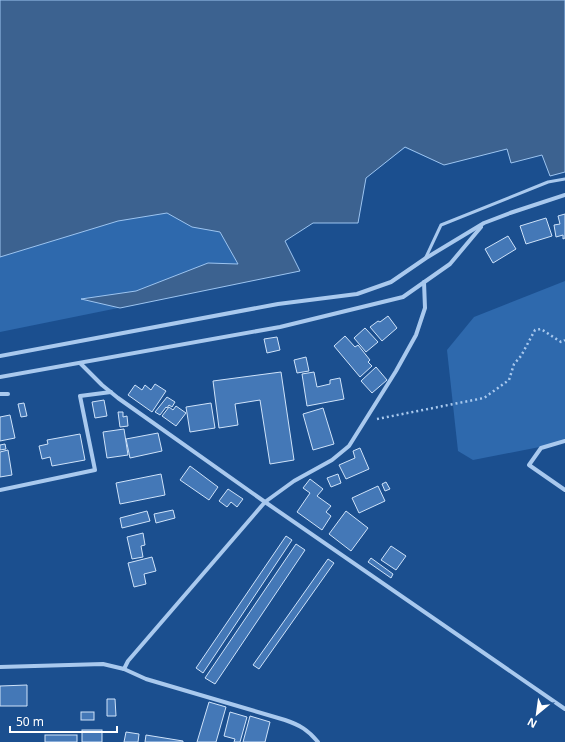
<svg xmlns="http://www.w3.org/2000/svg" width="565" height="742" viewBox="0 0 565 742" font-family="'Noto Sans',sans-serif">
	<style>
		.green { fill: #2e69ad }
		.water { fill: #3c6290; stroke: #9cc4f0 }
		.building { fill: #4478b7; stroke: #cfe3fa }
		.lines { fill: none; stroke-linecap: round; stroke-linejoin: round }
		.path { stroke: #a9c9ee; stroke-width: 2.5; stroke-dasharray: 2 3; stroke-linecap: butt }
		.lane { stroke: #a9c9ee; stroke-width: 3 }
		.street { stroke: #a9c9ee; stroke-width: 4 }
	</style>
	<rect width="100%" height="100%" fill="#1b4f8f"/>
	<g class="green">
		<polygon points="444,58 565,172 550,176 542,155 511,163 507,149 444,165 405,148 366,178 358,223 313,223 285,241 300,271 0,332 0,181"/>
		<polygon points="565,281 565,442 473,460 458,451 447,350 474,317"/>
	</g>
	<polygon class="water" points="0,0 565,0 565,172 550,176 542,155 511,163 507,149 444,165 405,147 366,178 358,223 313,223 285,241 300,271 120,308 81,299 136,291 208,263 238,264 220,232 192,227 167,213 118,221 0,257"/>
	<g class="building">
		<polygon points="565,214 565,238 563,239 563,235 556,237 554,225 560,224 558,216"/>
		<polygon points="546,218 552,236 526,244 520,226"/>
		<polygon points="508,236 516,249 493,263 485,249"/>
		<polygon points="388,316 397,328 382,341 370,327 378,321 380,322"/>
		<polygon points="365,328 378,342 366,352 354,338"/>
		<polygon points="345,336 355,347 358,345 370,360 368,362 372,366 360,377 334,346"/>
		<polygon points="277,337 280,350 267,353 264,339"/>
		<polygon points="306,357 309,371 297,373 294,360"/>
		<polygon points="376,367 387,380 372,393 361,381"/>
		<polygon points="281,372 294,460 270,464 260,400 235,404 238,425 219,428 213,381"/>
		<polygon points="314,372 317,387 330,384 330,380 340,378 344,399 307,406 302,374"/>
		<polygon points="155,384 166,391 152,412 128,395 135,385 142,390 145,385 151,390"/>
		<polygon points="167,397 175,402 172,407 169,405 167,408 166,407 160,415 155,412"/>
		<polygon points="104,400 107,416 95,418 92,402"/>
		<polygon points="24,403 27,416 21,417 18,404"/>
		<polygon points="211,403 215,428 190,432 186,407"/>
		<polygon points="176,406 186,413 176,426 162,416 169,407 173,410"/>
		<polygon points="323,408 334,444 313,450 303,414"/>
		<polygon points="118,412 123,412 123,417 127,416 128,426 120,427"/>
		<polygon points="10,415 15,438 0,441 0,417"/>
		<polygon points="124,429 128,455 107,458 103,432"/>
		<polygon points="158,433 162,451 130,458 126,439"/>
		<polygon points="80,434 85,460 52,466 50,457 42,459 39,446 48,444 47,440"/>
		<polygon points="5,444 6,449 0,450 0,445"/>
		<polygon points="360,448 369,469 346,479 339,465 355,458 353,451"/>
		<polygon points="8,450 12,475 0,477 0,452"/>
		<polygon points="190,466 218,487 209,500 180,480"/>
		<polygon points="161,474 165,495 120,504 116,483"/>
		<polygon points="338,474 341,483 331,487 327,478"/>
		<polygon points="310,479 323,489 317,496 331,506 326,512 331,516 322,530 297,512 310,493 303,488"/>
		<polygon points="386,482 390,489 385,491 382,484"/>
		<polygon points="378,486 385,501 359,513 352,498"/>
		<polygon points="228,489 243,499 237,507 231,502 227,507 219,501"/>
		<polygon points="173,510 175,518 156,523 154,514"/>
		<polygon points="147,511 150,521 122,528 120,518"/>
		<polygon points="346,511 368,528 351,551 329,534"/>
		<polygon points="143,533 145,545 141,546 143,557 132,559 127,537"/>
		<polygon points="286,536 292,540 203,673 196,668"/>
		<polygon points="296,544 305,550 215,684 205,678"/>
		<polygon points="391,546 406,556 396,570 381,560"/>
		<polygon points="152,557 156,571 144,574 146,584 134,587 128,563"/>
		<polygon points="371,558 393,574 391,578 368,562"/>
		<polygon points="328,559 334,563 259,669 253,665"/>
		<polygon points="27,685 27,706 0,706 0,686"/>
		<polygon points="107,699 115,699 116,716 107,716"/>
		<polygon points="209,702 226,707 216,742 197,742"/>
		<rect x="81" y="712" width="13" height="8"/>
		<polygon points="230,712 247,717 240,742 234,742 235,739 224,736"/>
		<polygon points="250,716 270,722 265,742 243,742"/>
		<rect x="82" y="730" width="20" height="12"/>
		<polygon points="126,732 139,734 138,742 124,742"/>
		<rect x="45" y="735" width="32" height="7"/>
		<polygon points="146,735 183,741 183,742 145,742"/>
	</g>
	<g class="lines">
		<polyline class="path" points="377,419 484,398 509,380 514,364 521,356 535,330 541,329 561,342 565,340"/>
		<polyline class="lane" points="426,257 441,225 548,182 565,179"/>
		<g class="street">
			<polyline points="0,356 278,304 357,294 391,282 426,258 484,223 510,213 565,195"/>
			<polyline points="80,363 102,385 118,398 265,502 565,709"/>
			<polyline points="0,377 280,327 403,297 450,264 481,227"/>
			<polyline points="0,394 8,394"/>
			<polyline points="565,441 541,448 529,465 565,490"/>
			<polyline points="0,490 95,470 80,396 111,392"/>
			<path d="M0,667l103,-3 21,5 22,10 139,41c15,5 23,10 33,22"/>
			<polyline points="124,669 128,661 265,502 294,481 332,460 349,446 396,371 416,335 425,308 424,282"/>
		</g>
	</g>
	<g transform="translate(537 714) rotate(209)" stroke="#1b4f8f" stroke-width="3" paint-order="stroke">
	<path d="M0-3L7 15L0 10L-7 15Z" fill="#ffffff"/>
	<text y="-6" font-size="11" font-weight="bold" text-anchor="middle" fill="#ffffff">N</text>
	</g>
	<path d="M10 726v6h107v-6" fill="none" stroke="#ffffff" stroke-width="2"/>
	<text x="16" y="726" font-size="12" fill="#ffffff" stroke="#1b4f8f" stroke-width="3" paint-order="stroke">50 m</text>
</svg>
